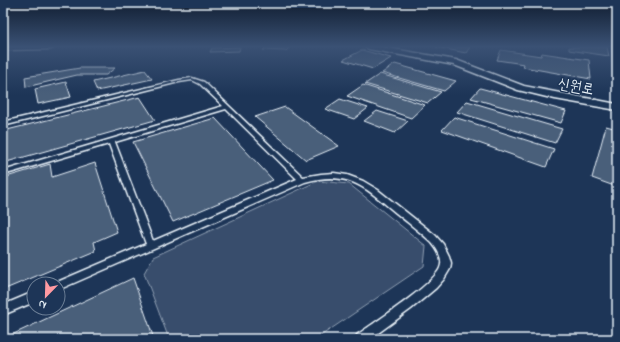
<svg xmlns="http://www.w3.org/2000/svg" width="620" height="342" viewBox="0 0 620 342" font-family="'Indie Flower','Poor Story',sans-serif">
	<style>
		.green { fill: #374d6c; stroke: #909fb2 }
		.building { fill: #495e7a; stroke: #e8f1f8 }
		.lines { fill: none; stroke-linecap: round; stroke-linejoin: round }
		.service-casing { stroke: #e8f1f8; stroke-width: 3 }
		.minor-casing { stroke: #e8f1f8; stroke-width: 3 }
		.service { fill: #1d3557; fill-rule: evenodd }
		.minor { fill: #1d3557; fill-rule: evenodd }
		.labels { text-anchor: middle; stroke-width: 3; stroke-linejoin: round; paint-order: stroke }
		.far-street-label { font-size: 15px; fill: #e8f1f8; stroke: #1d3557 }
	</style>
	<rect width="100%" height="100%" fill="#1d3557"/>
	<filter id="ink" filterUnits="userSpaceOnUse"><feTurbulence type="fractalNoise" baseFrequency=".025" numOctaves="2"/><feDisplacementMap in="SourceGraphic" scale="8" xChannelSelector="R" yChannelSelector="G"/><feConvolveMatrix kernelMatrix="1 2 1 2 8 2 1 2 1" color-interpolation-filters="sRGB"/></filter>
	<g filter="url(#ink)">
		<polygon class="green" points="318,181 349,184 426,246 424,266 316,339 169,339 144,273 153,257"/>
		<g class="building">
			<polygon points="240,47 239,51 210,52 212,48"/>
			<polygon points="266,47 290,47 286,51 263,50"/>
			<polygon points="436,47 470,47 466,53"/>
			<polygon points="569,47 607,47 609,56 569,50"/>
			<polygon points="362,50 391,58 373,69 343,60"/>
			<polygon points="501,50 541,56 542,53 589,60 591,79 523,67 524,64 497,60"/>
			<polygon points="395,64 456,81 444,91 382,73"/>
			<polygon points="80,68 115,68 106,75 77,75 26,87 25,77"/>
			<polygon points="145,70 152,79 97,91 93,82"/>
			<polygon points="380,74 441,92 428,103 365,84"/>
			<polygon points="66,82 71,97 38,104 35,89"/>
			<polygon points="363,85 425,105 411,118 347,96"/>
			<polygon points="480,88 566,111 561,123 471,98"/>
			<polygon points="140,97 155,120 3,163 3,131"/>
			<polygon points="340,99 368,108 354,119 325,109"/>
			<polygon points="467,101 562,129 555,143 457,112"/>
			<polygon points="285,107 339,146 306,160 255,117"/>
			<polygon points="377,111 408,121 395,133 364,121"/>
			<polygon points="454,117 554,149 546,167 442,130"/>
			<polygon points="215,118 273,180 173,222 133,142"/>
			<polygon points="606,126 617,129 617,187 592,178"/>
			<polygon points="95,163 117,232 94,242 96,251 3,290 3,178 50,164 52,177"/>
			<polygon points="133,278 154,339 3,339"/>
		</g>
		<g class="lines">
			<defs>
				<g id="service">
					<path d="M192,78l12,4 99,95 18,-3 13,-1 13,2 16,6 15,9 57,45 8,9 6,12 2,7 -1,6 -6,10 -8,9 -25,21 -41,30h-15l2,-4c17,-12 76,-50 83,-67 4,-9 -3,-19 -8,-25 -11,-11 -24,-20 -36,-30 -31,-26 -48,-43 -91,-31l-247,108v-6h-4l1,-1 91,-39 -37,-100 -106,31v-4l220,-65 -23,-22 -8,-4 -13,2 -176,44v-4l176,-42zM226,109l71,70 -144,62 -38,-99z"/>
					<polygon points="34,292 34,302 3,315 3,305"/>
				</g>
				<g id="minor">
					<polygon points="3,47 55,47 51,49 3,50"/>
					<polygon points="365,47 383,47 456,60 524,86 617,104 617,110 555,99 518,90 454,65 369,49"/>
				</g>
			</defs>
			<use href="#service" class="service-casing"/>
			<use href="#minor" class="minor-casing"/>
			<use href="#service" class="service"/>
			<use href="#minor" class="minor"/>
		</g>
	</g>
	<linearGradient id="sky" x2="0" y2="1"><stop stop-color="#101d30"/><stop offset="0.49" stop-color="#3a5174"/><stop offset="1" stop-color="#3a5174" stop-opacity="0"/></linearGradient>
	<rect width="620" height="95" fill="url(#sky)"/>
	<g class="labels">
		<g class="far-street-label">
			<text transform="translate(576 86) rotate(11)" y="5">신원로</text>
		</g>
	</g>
	<rect width="620" height="342" fill="none" stroke="#1d3557" stroke-width="16"/>
	<rect x="8" y="8" width="604" height="326" fill="none" stroke="#e8f1f8" stroke-width="1.5" filter="url(#ink)"/>
	<g transform="translate(46 296) rotate(203)"><circle r="19" fill="#1d3557" stroke="#6e8097"/>
	<path d="M0-3L7 15L0 10L-7 15Z" fill="#ff9aa2"/>
	<text y="-6" font-size="11" font-weight="bold" text-anchor="middle" fill="#e8f1f8">N</text>
	</g>
</svg>
